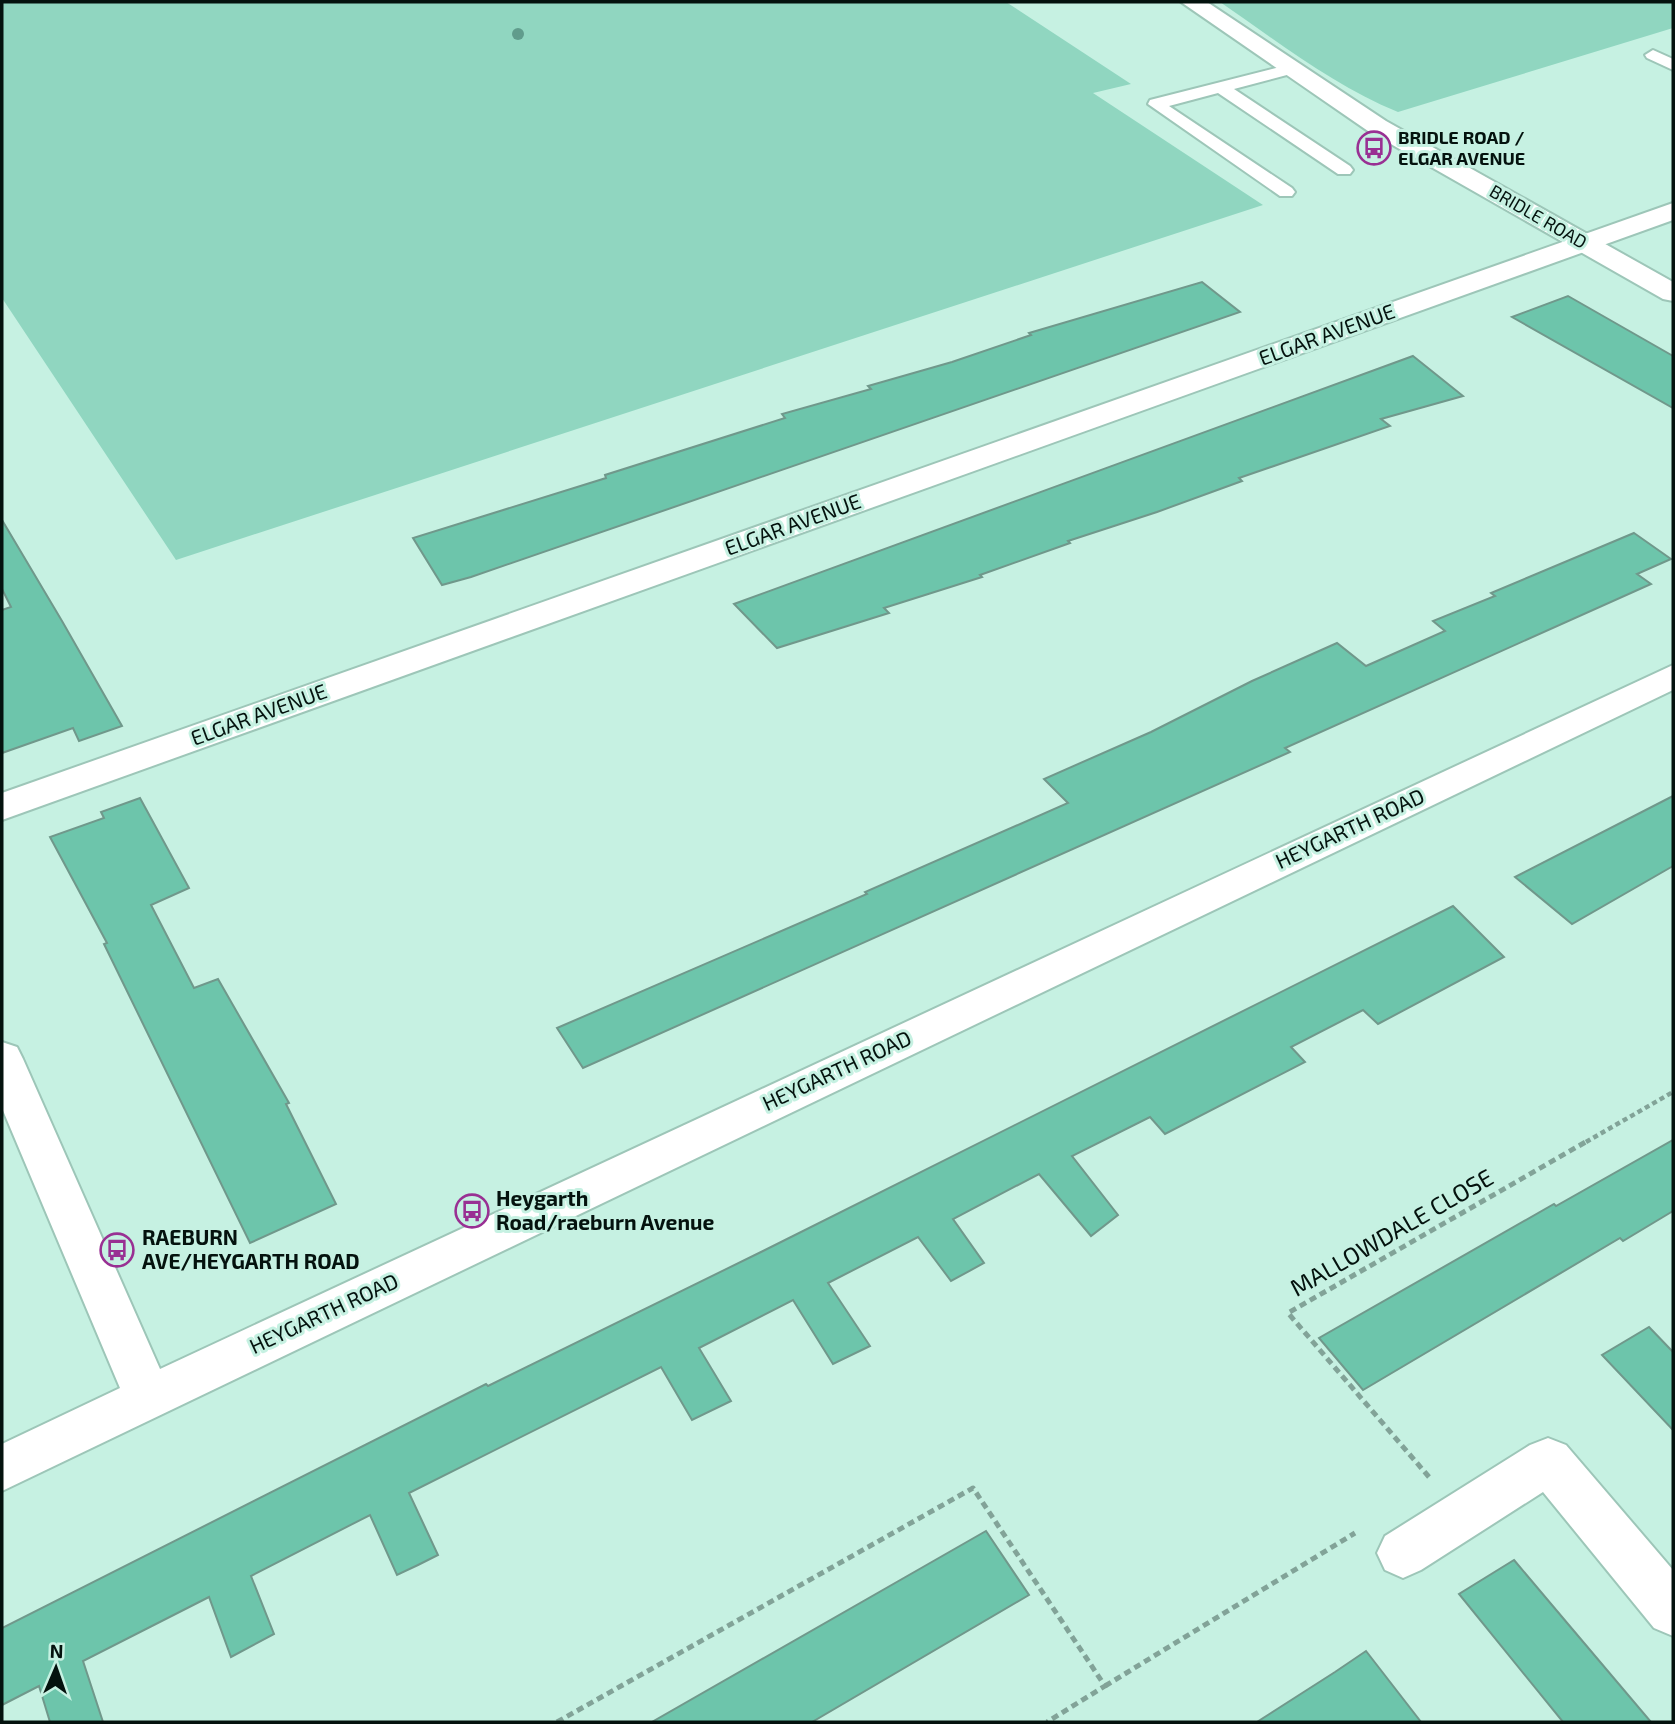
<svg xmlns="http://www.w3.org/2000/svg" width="1675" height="1724" viewBox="0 0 1675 1724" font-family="'Exo 2',sans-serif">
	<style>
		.green { fill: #90d6c0 }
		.building { fill: #6dc5ab; stroke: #70988b; stroke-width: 2 }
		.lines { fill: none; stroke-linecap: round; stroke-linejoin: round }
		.service-casing { stroke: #9dc6b8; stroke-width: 4 }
		.minor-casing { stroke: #9dc6b8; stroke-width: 4 }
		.tertiary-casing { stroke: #9dc6b8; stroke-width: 4 }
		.path-far1 { stroke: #82a398; stroke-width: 4.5; stroke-dasharray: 5 3.5; stroke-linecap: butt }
		.path { stroke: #82a398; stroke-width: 5; stroke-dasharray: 7 4.5; stroke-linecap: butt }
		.service { fill: #fff; fill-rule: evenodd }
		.minor { fill: #fff; fill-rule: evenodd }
		.tertiary { fill: #fff; fill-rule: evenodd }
		.tree { fill: #609c8c }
		.labels { text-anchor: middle; stroke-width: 6; stroke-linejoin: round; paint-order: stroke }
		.far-poi-label { font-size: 18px; font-weight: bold; fill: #04120e; stroke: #c6f1e2; text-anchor: start }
		.far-street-label { font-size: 18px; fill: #04120e; stroke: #c6f1e2 }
		.street-label { font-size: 21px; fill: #04120e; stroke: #c6f1e2 }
		.poi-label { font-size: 21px; font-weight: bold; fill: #04120e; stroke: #c6f1e2; text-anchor: start }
		.near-street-label { font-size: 24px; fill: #04120e; stroke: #c6f1e2 }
	</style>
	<rect width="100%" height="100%" fill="#c6f1e2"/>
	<g class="green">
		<polygon points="2,2 1006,2 1131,84 1093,93 1263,205 176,560 2,298"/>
		<path d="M1220,2h453v26l-275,84c-64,-26 -121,-71 -178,-110z"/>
	</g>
	<g class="building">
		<polygon points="1202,282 1240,312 471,577 442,585 413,538 606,478 605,475 785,418 782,414 871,389 868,386 952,362 1031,335 1029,333"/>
		<polygon points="1568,296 1673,356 1673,408 1512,317"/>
		<polygon points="1413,356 1463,396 1381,419 1390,426 1239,478 1242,481 1157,512 1068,541 1070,543 980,575 982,577 884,608 889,613 777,648 734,604"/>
		<polygon points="2,520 62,621 122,726 79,741 73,728 2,753 2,610 11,607 2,589"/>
		<polygon points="1634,533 1671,559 1637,574 1651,584 1285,748 1290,752 583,1068 557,1028 867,894 865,892 1068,803 1044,779 1151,732 1252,681 1337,643 1366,666 1445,631 1433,621 1495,596 1491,593"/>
		<polygon points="1673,796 1673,866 1572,924 1515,877"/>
		<polygon points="140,798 189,888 151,905 194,988 218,979 289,1103 286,1104 336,1204 250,1243 104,944 107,943 50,837 104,818 101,812"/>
		<polygon points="1453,906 1504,957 1378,1024 1363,1010 1291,1047 1305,1062 1165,1134 1150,1117 1072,1156 1118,1215 1091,1236 1039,1174 953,1219 984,1263 951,1281 918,1237 828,1283 870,1346 833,1364 793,1300 699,1348 731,1401 692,1420 661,1367 409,1493 438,1555 418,1565 397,1575 370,1515 251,1576 274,1634 231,1657 209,1597 83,1661 103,1722 50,1722 39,1686 2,1705 2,1628 486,1384 488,1386 763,1251"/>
		<polygon points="1673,1140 1673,1211 1623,1241 1620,1238 1363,1390 1319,1338 1554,1204 1556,1206"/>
		<polygon points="1649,1327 1673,1352 1673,1430 1602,1355"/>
		<polygon points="986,1531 1029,1595 812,1722 652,1722"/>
		<polygon points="1514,1560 1568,1624 1651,1722 1563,1722 1459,1594"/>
		<polygon points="1366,1651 1421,1722 1257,1722 1335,1672"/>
	</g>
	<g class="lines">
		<defs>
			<g id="service">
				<polygon points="1653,50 1673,59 1673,70 1647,58 1645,55"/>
				<polygon points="1292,64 1298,66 1298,72 1234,89 1350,166 1353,170 1350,174 1338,174 1218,93 1169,106 1292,188 1295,192 1292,196 1280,196 1148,104 1150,100"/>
			</g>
			<g id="minor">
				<polygon points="1673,203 1673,220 2,820 2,793"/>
				<polygon points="1673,665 1673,690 2,1491 2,1444 120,1388 2,1108 2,1042 17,1047 23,1059 160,1369"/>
				<polygon points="1548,1438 1566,1445 1673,1570 1673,1636 1654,1628 1543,1492 1421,1570 1403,1578 1385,1570 1377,1553 1385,1536 1530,1445"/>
			</g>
			<polygon id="tertiary" points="1181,2 1207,2 1386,121 1673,282 1673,301 1663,299 1368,131"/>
		</defs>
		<use href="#service" class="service-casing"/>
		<use href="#minor" class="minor-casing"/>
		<use href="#tertiary" class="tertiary-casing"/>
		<polyline class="path-far1" points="1586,1142 1673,1092"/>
		<g class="path">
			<polyline points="1429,1477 1288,1313 1589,1140"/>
			<polyline points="1105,1686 1355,1533"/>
			<polyline points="557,1722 973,1488 1105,1686 1047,1722"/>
		</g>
		<use href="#service" class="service"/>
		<use href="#minor" class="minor"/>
		<use href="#tertiary" class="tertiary"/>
	</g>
	<circle class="tree" cx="518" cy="34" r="6"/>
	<defs>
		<symbol id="bus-ring" viewBox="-11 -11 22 22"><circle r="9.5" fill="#c6f1e2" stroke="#993093" stroke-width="1.5"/><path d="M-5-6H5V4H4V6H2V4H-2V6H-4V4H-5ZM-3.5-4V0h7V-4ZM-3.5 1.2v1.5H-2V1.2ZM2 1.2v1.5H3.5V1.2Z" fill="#993093"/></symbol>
	</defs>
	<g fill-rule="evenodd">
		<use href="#bus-ring" x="1355" y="129" width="38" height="38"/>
		<use href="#bus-ring" x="453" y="1192" width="38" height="38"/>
		<use href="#bus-ring" x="98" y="1231" width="38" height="38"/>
	</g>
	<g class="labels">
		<g class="far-poi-label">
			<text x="1398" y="144">BRIDLE ROAD /<tspan x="1398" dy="21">ELGAR AVENUE</tspan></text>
		</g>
		<g class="far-street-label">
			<text transform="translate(1538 217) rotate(30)" y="6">BRIDLE ROAD</text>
		</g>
		<g class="street-label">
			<text transform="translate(1327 335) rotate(-20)" y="7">ELGAR AVENUE</text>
			<text transform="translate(793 525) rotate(-20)" y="7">ELGAR AVENUE</text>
			<text transform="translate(259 715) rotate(-20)" y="7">ELGAR AVENUE</text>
			<text transform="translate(1350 829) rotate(-25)" y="7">HEYGARTH ROAD</text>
			<text transform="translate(837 1071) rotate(-25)" y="7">HEYGARTH ROAD</text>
			<text transform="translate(324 1314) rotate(-25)" y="7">HEYGARTH ROAD</text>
		</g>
		<g class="poi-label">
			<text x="496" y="1206">Heygarth<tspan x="496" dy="24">Road/raeburn Avenue</tspan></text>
			<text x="142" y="1245">RAEBURN<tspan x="142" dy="24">AVE/HEYGARTH ROAD</tspan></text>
		</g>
		<g class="near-street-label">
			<text transform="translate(1392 1233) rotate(-30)" y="8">MALLOWDALE CLOSE</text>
		</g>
	</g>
	<rect width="1675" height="1724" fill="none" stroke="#04120e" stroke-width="7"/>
	<g transform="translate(56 1668) rotate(2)" stroke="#c6f1e2" stroke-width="5" paint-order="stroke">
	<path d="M0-5L12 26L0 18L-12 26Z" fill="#04120e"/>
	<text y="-10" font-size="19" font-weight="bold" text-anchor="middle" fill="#04120e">N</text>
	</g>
</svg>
